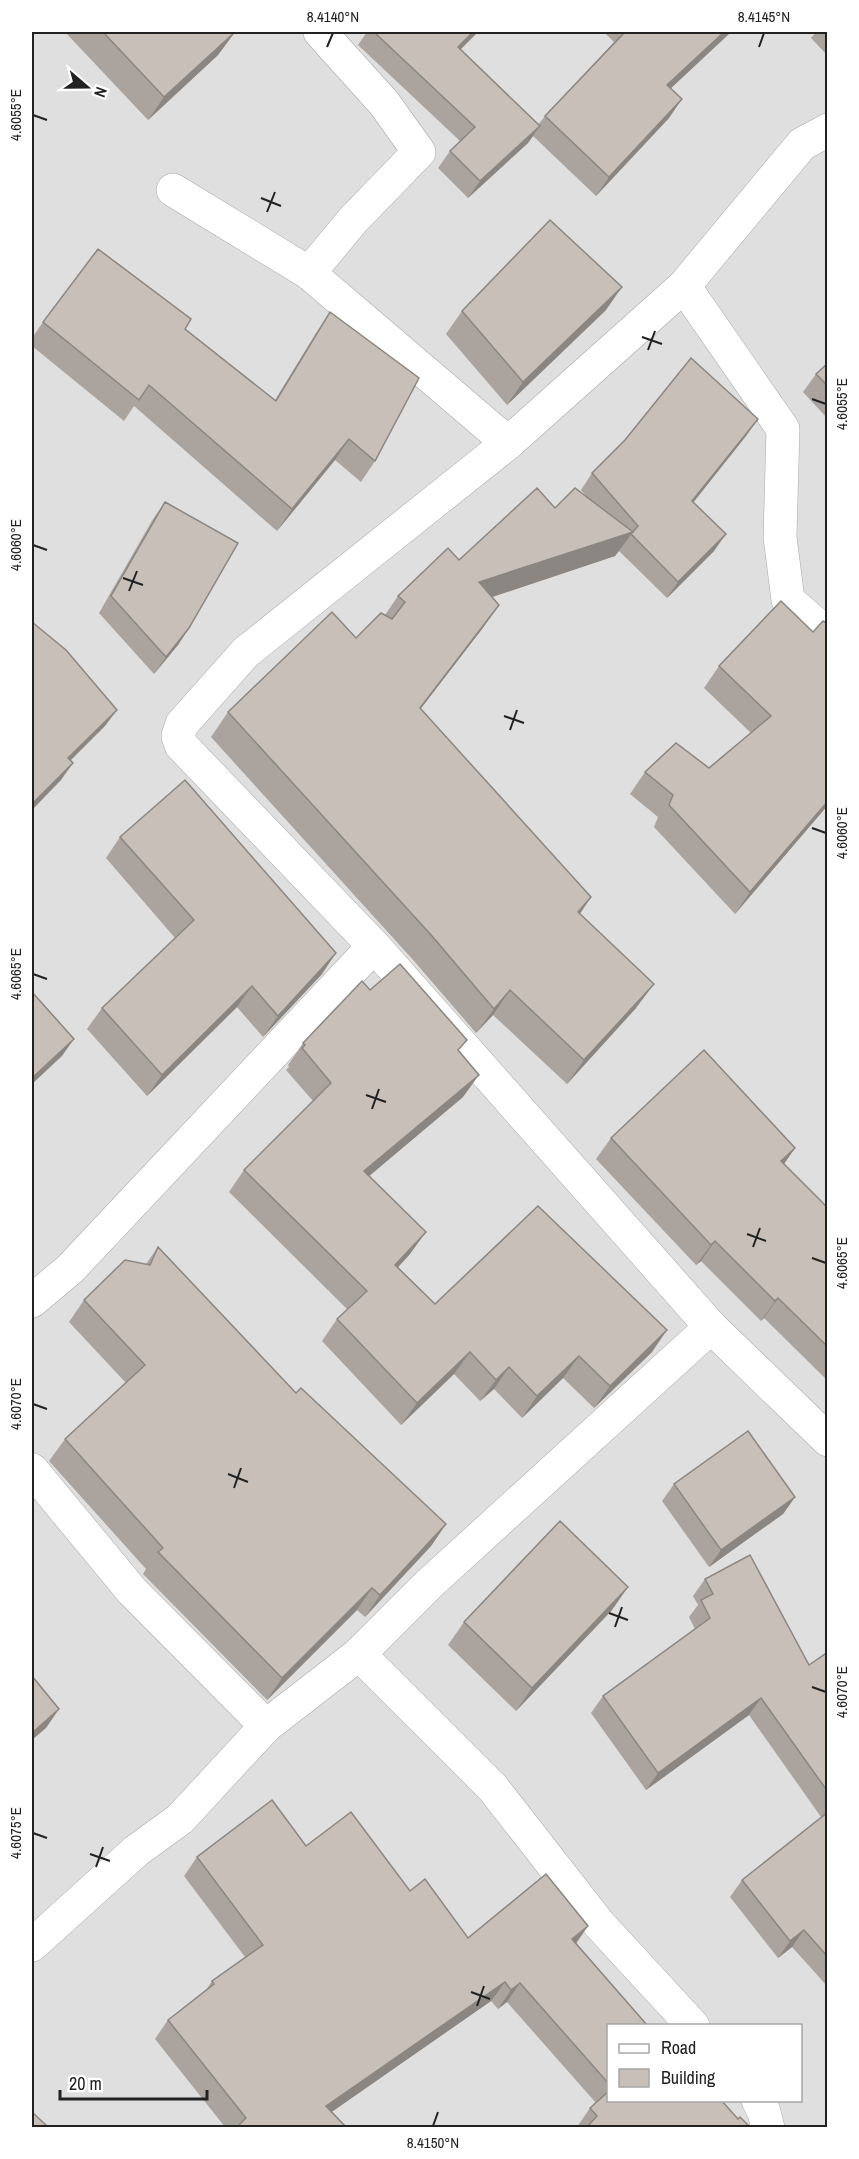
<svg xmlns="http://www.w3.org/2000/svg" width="859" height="2159" viewBox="0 0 859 2159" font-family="'Archivo Narrow',sans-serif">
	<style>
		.residential { fill: #e0dfdf; fill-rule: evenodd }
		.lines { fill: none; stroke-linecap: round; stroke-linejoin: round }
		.minor-casing { stroke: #a9a9a9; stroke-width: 34 }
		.minor { stroke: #fff; stroke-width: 33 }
		.wall { fill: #aba49e }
		.shaded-wall { fill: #8b8681 }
		.building { fill: #c7bfb8; stroke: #8b8681; stroke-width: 1.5 }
		.ticks { fill: none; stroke: #222; stroke-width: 2 }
		.neatline { fill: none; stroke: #222; stroke-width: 2 }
		.ticks-label { font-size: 15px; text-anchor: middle; fill: #222 }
	</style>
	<rect width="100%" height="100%" fill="#f2efe9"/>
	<path class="residential" d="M32,32h795v2095l-795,1zM608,2026h192v74h-192z"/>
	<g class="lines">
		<defs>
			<g id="minor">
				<polyline points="828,130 802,144 684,286 508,443 246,652 182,724 178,736 181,745 374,946 711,1327 828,1440"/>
				<polyline points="173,190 309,273 508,443"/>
				<polyline points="309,273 353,220 419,152 384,103 320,32"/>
				<polyline points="684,286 783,429 780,537 788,600 828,635"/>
				<polyline points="32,1301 70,1269 374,946"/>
				<polyline points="32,1470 132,1591 266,1726"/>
				<polyline points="359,1654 493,1788 599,1924 693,2026"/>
				<polyline points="32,1945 136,1851 180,1819 266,1726 359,1654 429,1584 711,1327"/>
				<polyline points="758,2100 764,2112 768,2128"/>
			</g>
		</defs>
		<use href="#minor" class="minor-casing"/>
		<use href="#minor" class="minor"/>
	</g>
	<g class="wall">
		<polygon points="65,32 235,32 218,55 148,120"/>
		<polygon points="367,32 478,32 460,49 538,125 545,116 614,42 604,32 731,32 671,88 669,118 596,196 533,136 528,143 468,198 438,168 450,151 460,141 358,45"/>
		<polygon points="816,32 828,32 828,56 811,38"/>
		<polygon points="606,310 507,405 446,334 462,311"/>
		<polygon points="330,312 375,461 361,482 335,460 277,531 134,406 124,421 32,346 32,338 43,322 185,329 275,400 316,333"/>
		<polygon points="828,363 828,419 803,392 816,374"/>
		<polygon points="746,436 693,502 714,551 667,598 619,551 615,556 492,597 499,605 482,629 420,709 591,897 580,914 636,1008 567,1084 493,1015 476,1033 414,961 211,737 228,712 356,638 385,615 398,596 459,560 555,508 588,498 581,490 592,473"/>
		<polygon points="165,502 189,628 178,645 154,674 99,613 153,519"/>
		<polygon points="828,624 828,807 827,806 735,914 654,827 658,817 630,794 645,772 709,768 751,733 704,688 719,666 813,632"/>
		<polygon points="120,837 322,974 263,1037 237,1007 147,1096 87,1029 102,1008 175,938 106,858"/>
		<polygon points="370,990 459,1051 463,1097 369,1176 410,1254 398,1267 435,1304 652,1352 594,1408 563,1378 522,1418 494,1389 480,1401 454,1374 401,1425 322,1341 337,1319 348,1310 229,1192 244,1170 313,1101 286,1070 289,1067 288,1065 303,1043"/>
		<polygon points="611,1138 795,1148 784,1164 828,1208 828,1381 764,1318 761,1321 701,1261 696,1265 596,1159"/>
		<polygon points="158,1247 296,1393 446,1524 431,1546 365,1617 357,1610 267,1700 143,1574 146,1569 49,1461 65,1439 126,1383 69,1322 84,1300 146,1264"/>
		<polygon points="674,1484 795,1497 783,1514 709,1567 662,1501"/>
		<polygon points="705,1579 809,1665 828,1652 828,1987 792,1947 778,1958 730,1897 742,1880 821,1817 749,1715 646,1790 591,1713 603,1696 695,1629 689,1617 698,1605 693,1596"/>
		<polygon points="612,1610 516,1711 448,1645 464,1622"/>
		<polygon points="306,1846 410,1891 468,1938 588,1926 576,1944 609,2025 609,2100 738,2119 750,2127 577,2127 590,2108 596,2103 507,2002 498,2009 491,2001 331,2112 346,2127 225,2127 155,2039 168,2020 206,1990 212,1981 245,1957 184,1876 197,1857"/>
	</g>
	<g class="shaded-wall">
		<polygon points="235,32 218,55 148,120 164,97"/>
		<polygon points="473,32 478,32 446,64 458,47"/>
		<polygon points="724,32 731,32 654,104 667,85"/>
		<polygon points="682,99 669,118 596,196 609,177"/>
		<polygon points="540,126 528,143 468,198 480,181"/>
		<polygon points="622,287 606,310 507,405 523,382"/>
		<polygon points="758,419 746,436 681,518 692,501"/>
		<polygon points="349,439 335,460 277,531 292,509"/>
		<polygon points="633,532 615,556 462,607 479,582"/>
		<polygon points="726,534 714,551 667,598 678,582"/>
		<polygon points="499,605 482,629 402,733 420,708"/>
		<polygon points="189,628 178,645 154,674 166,657"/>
		<polygon points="117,710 105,726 56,775 68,758"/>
		<polygon points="73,763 61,780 32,810 32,804"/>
		<polygon points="828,801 828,805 735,914 750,892"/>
		<polygon points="591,897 574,922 578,912"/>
		<polygon points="336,953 322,974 263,1037 278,1016"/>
		<polygon points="654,984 636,1008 567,1084 584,1060"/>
		<polygon points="252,986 237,1007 147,1096 162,1075"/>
		<polygon points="510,990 493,1015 476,1033 494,1009"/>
		<polygon points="74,1039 62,1056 32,1084 32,1078"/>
		<polygon points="479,1075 463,1097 349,1193 364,1171"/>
		<polygon points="795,1148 781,1168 781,1161"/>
		<polygon points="426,1232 410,1254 380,1287 395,1265"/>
		<polygon points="715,1241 701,1261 696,1265 711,1245"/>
		<polygon points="778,1298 764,1318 761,1321 775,1301"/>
		<polygon points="667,1330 652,1352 594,1408 610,1386"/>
		<polygon points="470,1352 454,1374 401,1425 417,1403"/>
		<polygon points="579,1356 563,1378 522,1418 537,1396"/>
		<polygon points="509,1367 494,1389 480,1401 496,1380"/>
		<polygon points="795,1497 783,1514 709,1567 721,1550"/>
		<polygon points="446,1524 431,1546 365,1617 380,1595"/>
		<polygon points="628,1587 612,1610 516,1711 532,1688"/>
		<polygon points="372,1588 357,1610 267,1700 282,1678"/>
		<polygon points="761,1698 749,1715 646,1790 658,1773"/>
		<polygon points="59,1709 46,1728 32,1740 32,1733"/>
		<polygon points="588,1926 575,1944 572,1939"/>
		<polygon points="804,1930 792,1947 778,1958 790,1941"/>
		<polygon points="505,1982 491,2001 313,2125 326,2106"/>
		<polygon points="520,1983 507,2002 498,2009 511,1990"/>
	</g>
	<g class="building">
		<polygon points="103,32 235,32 164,97"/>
		<polygon points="374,32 473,32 458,47 540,126 480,181 450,151 475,127"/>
		<polygon points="625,32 724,32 667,85 682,99 609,177 545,116"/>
		<polygon points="550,220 622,287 523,382 462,311"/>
		<polygon points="98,249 191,319 185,329 276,401 330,312 419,378 375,461 349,439 292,509 149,385 139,400 43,322"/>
		<polygon points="691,358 758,419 692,501 726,534 678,582 631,534 638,526 592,473 625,440"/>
		<polygon points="828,363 828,386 816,374"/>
		<polygon points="537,488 555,508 575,488 633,532 479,582 499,605 420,708 591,897 578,912 654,984 584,1060 510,990 494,1009 432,936 228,712 332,612 356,638 381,613 392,619 405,602 398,596 448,548 459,560"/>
		<polygon points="165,502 238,543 189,628 166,657 111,596"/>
		<polygon points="781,601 813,632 823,621 828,624 828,801 750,892 669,805 673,795 645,772 676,743 709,768 771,716 719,666"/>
		<polygon points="32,622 66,650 117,710 68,758 73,763 32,804"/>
		<polygon points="185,780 336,953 278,1016 252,986 162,1075 102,1008 194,920 120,837"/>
		<polygon points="400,964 467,1040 458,1050 479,1075 364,1171 426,1232 395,1265 435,1304 538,1206 667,1330 610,1386 579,1356 537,1396 509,1367 496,1380 470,1352 417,1403 337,1319 367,1291 244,1170 331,1083 302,1048 305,1045 303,1043 362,981 370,990"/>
		<polygon points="32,992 74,1039 32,1078"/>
		<polygon points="704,1050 795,1148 781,1161 828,1208 828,1347 778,1298 775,1301 715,1241 711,1245 611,1138"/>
		<polygon points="158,1247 296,1393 301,1388 446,1524 380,1595 372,1588 282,1678 158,1552 163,1548 65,1439 145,1365 84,1300 125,1260 150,1265"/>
		<polygon points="748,1431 795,1497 721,1550 674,1484"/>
		<polygon points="560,1521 628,1587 532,1688 464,1622"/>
		<polygon points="750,1555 809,1665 828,1652 828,1792 761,1698 658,1773 603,1696 710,1618 701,1600 713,1594 705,1579"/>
		<polygon points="32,1676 59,1709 32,1733"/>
		<polygon points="272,1800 306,1846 351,1812 410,1891 425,1879 468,1938 546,1874 588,1926 572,1939 647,2025 609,2025 609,2084 520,1983 511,1990 505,1982 326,2106 346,2127 237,2127 246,2118 168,2020 214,1984 212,1981 263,1945 197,1857"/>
		<polygon points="828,1812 828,1957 804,1930 790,1941 742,1880"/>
		<polygon points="609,2091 609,2100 721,2100 738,2119 740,2117 750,2127 587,2127 597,2116 590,2108"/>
		<polygon points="32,2112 48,2127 32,2127"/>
	</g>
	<path class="ticks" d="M327,47l6,-14M759,47l5,-14M33,115l14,5M261,198l20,8M267,212l8,-20M642,337l20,7M648,350l7,-19M812,399l14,5M33,545l14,5M123,578l20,7M129,591l8,-20M504,716l20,7M510,730l7,-20M812,828l14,5M33,974l14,5M366,1095l20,7M372,1109l7,-20M747,1234l19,7M753,1247l7,-19M812,1258l14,5M33,1404l14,5M228,1474l20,8M234,1488l7,-20M609,1613l19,7M615,1627l7,-20M812,1687l14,5M33,1833l14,5M90,1854l20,7M96,1867l7,-20M471,1992l19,7M477,2006l7,-20M433,2126l5,-14"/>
	<rect width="859" height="2159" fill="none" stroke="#ffffff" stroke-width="66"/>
	<rect x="607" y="2024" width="195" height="78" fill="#ffffff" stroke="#a7a7a7" stroke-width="1.5"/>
	<rect x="619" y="2044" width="30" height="9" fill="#ffffff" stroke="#a7a7a7" stroke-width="1.5"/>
	<text x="661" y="2054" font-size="18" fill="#222222">Road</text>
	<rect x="619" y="2069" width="30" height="18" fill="#c7bfb8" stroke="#a7a7a7" stroke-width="1.5"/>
	<text x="661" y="2084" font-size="18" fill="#222222">Building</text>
	<g transform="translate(87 87) rotate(110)" stroke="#ffffff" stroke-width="4.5" paint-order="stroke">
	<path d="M0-4.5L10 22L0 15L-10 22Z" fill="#222222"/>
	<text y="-9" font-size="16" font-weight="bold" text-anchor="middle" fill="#222222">N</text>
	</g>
	<path d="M60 2090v9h147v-9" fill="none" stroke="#222222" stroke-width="3"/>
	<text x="69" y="2090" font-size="18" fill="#222222" stroke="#ffffff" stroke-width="4.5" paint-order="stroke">20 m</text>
	<rect x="33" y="33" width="793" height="2093" class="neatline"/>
	<g class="ticks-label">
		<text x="333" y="22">8.4140°N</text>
		<text x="764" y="22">8.4145°N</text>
		<text transform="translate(16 115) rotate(-90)" y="5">4.6055°E</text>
		<text transform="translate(842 404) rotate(-90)" y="5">4.6055°E</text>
		<text transform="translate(16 545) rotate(-90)" y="5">4.6060°E</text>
		<text transform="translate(842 833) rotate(-90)" y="5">4.6060°E</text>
		<text transform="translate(16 974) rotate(-90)" y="5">4.6065°E</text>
		<text transform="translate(842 1263) rotate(-90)" y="5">4.6065°E</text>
		<text transform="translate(16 1404) rotate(-90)" y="5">4.6070°E</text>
		<text transform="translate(842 1692) rotate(-90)" y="5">4.6070°E</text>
		<text transform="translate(16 1833) rotate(-90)" y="5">4.6075°E</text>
		<text x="433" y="2148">8.4150°N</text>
	</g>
</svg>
